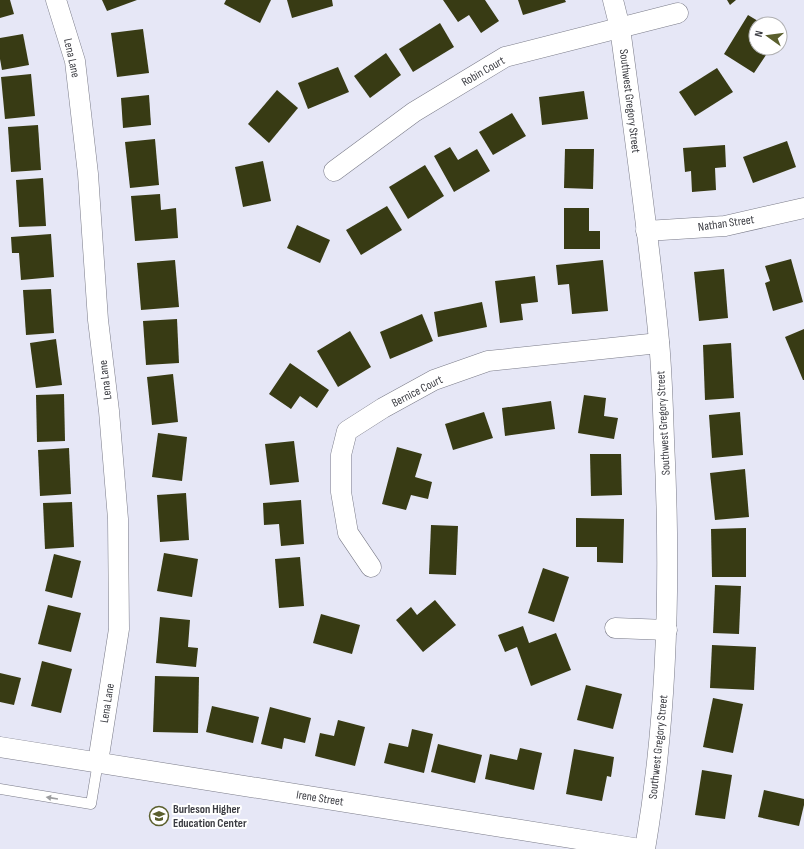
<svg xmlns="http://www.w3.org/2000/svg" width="804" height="849" viewBox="0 0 804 849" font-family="'Sofia Sans Condensed',sans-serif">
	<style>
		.building { fill: #383b14 }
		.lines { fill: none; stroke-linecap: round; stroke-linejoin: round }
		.service-casing { stroke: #7a7b88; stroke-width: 11 }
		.minor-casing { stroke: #7a7b88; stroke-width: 21 }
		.service { stroke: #fff; stroke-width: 10 }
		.minor { stroke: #fff; stroke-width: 20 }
		.oneway { fill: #9d9ea0 }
		.labels { text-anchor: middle; stroke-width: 4; stroke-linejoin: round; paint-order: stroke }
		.street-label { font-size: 12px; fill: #3b3c42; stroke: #fff }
		.poi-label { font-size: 12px; font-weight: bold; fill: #3b3c42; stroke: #fff; text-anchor: start }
	</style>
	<rect width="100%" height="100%" fill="#e6e7f6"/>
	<g class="building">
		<polygon points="0,0 10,0 14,14 0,18"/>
		<polygon points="102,0 137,0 107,11"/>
		<polygon points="226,0 271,0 260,23 224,4"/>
		<polygon points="287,0 332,0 333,6 292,18"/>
		<polygon points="443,0 485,0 499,21 481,33 469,15 458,22"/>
		<polygon points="518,0 565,0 566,2 523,15"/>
		<polygon points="727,0 736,0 730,5"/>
		<polygon points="748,15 763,24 756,24 756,37 755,39 756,40 756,48 770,49 754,73 724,54"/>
		<polygon points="440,23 454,47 413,72 399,49"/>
		<polygon points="143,29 149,73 117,77 111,33"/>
		<polygon points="23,34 29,65 2,70 0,59 0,38"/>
		<polygon points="386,53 401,75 370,98 354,76"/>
		<polygon points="338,67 349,92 308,109 298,83"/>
		<polygon points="717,68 733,92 695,116 679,92"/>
		<polygon points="31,74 35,116 5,119 1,77"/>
		<polygon points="277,90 298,108 269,143 248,124"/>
		<polygon points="584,91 588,119 542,125 539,97"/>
		<polygon points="149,95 151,125 123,128 121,98"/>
		<polygon points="512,113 526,136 493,155 479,132"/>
		<polygon points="38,125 41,170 11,172 8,127"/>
		<polygon points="155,139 159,185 130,188 125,142"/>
		<polygon points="787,141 796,167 753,183 743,157"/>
		<polygon points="725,145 726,167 715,168 716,190 692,192 691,171 685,172 683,148"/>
		<polygon points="450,147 458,160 477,149 490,171 454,192 434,156"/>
		<polygon points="565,149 594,149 593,189 564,188"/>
		<polygon points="263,161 271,201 243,207 235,167"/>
		<polygon points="425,165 444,196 408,219 389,187"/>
		<polygon points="43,178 46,226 19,227 16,180"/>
		<polygon points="160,194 161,210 176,208 178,238 135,241 131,196"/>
		<polygon points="387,206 402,230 361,255 346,230"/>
		<polygon points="564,208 589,208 589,231 600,231 600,249 564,249"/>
		<polygon points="297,225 330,240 320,263 287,248"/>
		<polygon points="51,234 54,277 21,280 19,253 12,253 11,237"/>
		<polygon points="791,259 803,302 773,311 765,283 770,281 765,266"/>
		<polygon points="175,260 179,307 141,310 137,263"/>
		<polygon points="603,260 608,311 572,314 569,284 558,285 556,265"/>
		<polygon points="724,269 728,318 699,321 694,272"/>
		<polygon points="535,276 538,302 521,304 523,320 500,323 495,281"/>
		<polygon points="51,289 54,333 26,335 23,290"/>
		<polygon points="482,302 487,327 438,337 434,312"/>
		<polygon points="422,314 433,341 390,359 380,332"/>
		<polygon points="177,319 179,363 146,365 143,321"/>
		<polygon points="804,329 804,380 803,380 785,337"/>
		<polygon points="350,331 371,367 338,387 317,351"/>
		<polygon points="56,339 62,385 36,388 30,343"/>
		<polygon points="731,343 734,398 705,400 703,345"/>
		<polygon points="290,363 329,390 317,408 300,396 291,409 269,394"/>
		<polygon points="173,374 178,422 152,425 147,377"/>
		<polygon points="64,394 65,441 37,442 36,395"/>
		<polygon points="584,395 606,398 604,416 618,418 614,439 578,433"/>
		<polygon points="551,401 555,429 505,436 502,408"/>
		<polygon points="484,412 493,438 453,450 445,424"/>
		<polygon points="740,412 743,455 712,458 709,415"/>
		<polygon points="158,433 187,437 182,481 152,477"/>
		<polygon points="294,441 299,482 270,485 265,444"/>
		<polygon points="397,447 422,454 415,477 432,482 428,499 411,495 406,510 382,504"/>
		<polygon points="69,448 71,494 40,496 38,450"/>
		<polygon points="590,454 621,454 622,495 591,496"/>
		<polygon points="745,469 749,517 715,520 710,473"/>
		<polygon points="186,493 189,540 160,542 157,495"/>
		<polygon points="301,500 304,544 281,546 279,524 264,525 263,503"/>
		<polygon points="72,502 74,547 45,549 43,503"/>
		<polygon points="576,518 624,519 623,563 597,562 597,547 576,547"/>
		<polygon points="431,525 458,526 456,575 429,574"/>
		<polygon points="746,528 746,577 712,577 711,529"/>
		<polygon points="164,553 198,559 192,597 157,591"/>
		<polygon points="54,554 81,561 72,598 45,591"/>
		<polygon points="300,557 304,606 279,608 275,559"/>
		<polygon points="543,568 569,577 554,622 528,613"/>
		<polygon points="715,585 741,586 739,634 713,633"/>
		<polygon points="435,600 456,625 423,652 396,620 411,607 417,615"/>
		<polygon points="48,605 81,613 71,652 38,644"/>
		<polygon points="321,614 360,625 352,654 313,643"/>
		<polygon points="160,617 190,620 188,647 198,648 196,667 156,663"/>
		<polygon points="523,626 529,643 556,633 571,670 531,686 517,647 505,652 498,635"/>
		<polygon points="712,645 756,647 754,690 710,688"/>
		<polygon points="42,661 72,669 61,713 31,706"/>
		<polygon points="0,673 21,678 14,705 0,702"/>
		<polygon points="155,676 199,677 198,733 153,732"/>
		<polygon points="586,685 622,694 613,729 577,720"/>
		<polygon points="713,698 743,704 733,753 703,747"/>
		<polygon points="212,706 259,717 253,743 206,732"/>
		<polygon points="270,707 311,718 305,743 284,738 282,749 261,744"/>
		<polygon points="338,720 365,727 355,766 315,756 320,733 334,736"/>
		<polygon points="412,729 433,734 424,773 384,763 389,743 408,747"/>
		<polygon points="438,744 482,755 475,783 431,772"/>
		<polygon points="520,748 542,753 534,790 485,779 490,754 517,760"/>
		<polygon points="574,749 614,757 611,777 607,776 602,801 566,794"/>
		<polygon points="702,770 732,775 725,819 695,815"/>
		<polygon points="764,790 804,799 804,805 799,826 758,817"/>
	</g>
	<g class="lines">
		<defs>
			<polyline id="service" points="0,789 91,804 98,762"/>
			<g id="minor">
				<polyline points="56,0 75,61 88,174 98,320 109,411 118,519 119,629 98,762"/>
				<path d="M613,0l7,28c14,104 29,208 39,313 3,33 4,66 5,99 7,137 4,274 -19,409"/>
				<polyline points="334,171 414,112 505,57 678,13"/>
				<polyline points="646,231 725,226 804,208"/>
				<polyline points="371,567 348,533 341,492 341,455 347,431 383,408 434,380 488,361 659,343"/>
				<polyline points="615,628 667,630"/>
				<polyline points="0,747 640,849"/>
			</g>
		</defs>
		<use href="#service" class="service-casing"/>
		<use href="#minor" class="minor-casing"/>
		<use href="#service" class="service"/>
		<use href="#minor" class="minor"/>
	</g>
	<defs><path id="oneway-solid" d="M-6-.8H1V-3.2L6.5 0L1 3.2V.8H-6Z"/></defs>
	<use class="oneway" href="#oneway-solid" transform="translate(52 798) rotate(-171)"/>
	<defs>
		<symbol id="university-ring" viewBox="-11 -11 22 22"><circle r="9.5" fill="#fff" stroke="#5a5f2d" stroke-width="1.5"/><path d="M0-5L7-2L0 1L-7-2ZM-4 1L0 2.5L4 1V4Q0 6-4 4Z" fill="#5a5f2d"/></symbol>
	</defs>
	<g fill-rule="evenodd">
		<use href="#university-ring" x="148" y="805" width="22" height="22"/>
	</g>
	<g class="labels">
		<g class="street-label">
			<text transform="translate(72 58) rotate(78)" y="4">Lena Lane</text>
			<text transform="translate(483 71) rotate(-30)" y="4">Robin Court</text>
			<text transform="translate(630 101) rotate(83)" y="4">Southwest Gregory Street</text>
			<text transform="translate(726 223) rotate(-8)" y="4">Nathan Street</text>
			<text transform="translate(105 380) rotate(-97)" y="4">Lena Lane</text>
			<text transform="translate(417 391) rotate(-27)" y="4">Bernice Court</text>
			<text transform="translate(663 423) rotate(-93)" y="4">Southwest Gregory Street</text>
			<text transform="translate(107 703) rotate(-81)" y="4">Lena Lane</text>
			<text transform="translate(658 747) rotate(-84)" y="4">Southwest Gregory Street</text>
			<text transform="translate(320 798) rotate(9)" y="4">Irene Street</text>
		</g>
		<g class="poi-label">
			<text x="173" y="813">Burleson Higher<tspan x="173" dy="14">Education Center</tspan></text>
		</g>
	</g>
	<g transform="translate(768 36) rotate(284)"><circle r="19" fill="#ffffff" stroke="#b1b1b3"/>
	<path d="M0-3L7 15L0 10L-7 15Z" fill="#5a5f2d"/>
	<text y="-6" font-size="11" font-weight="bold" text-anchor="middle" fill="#3b3c42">N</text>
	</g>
</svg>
